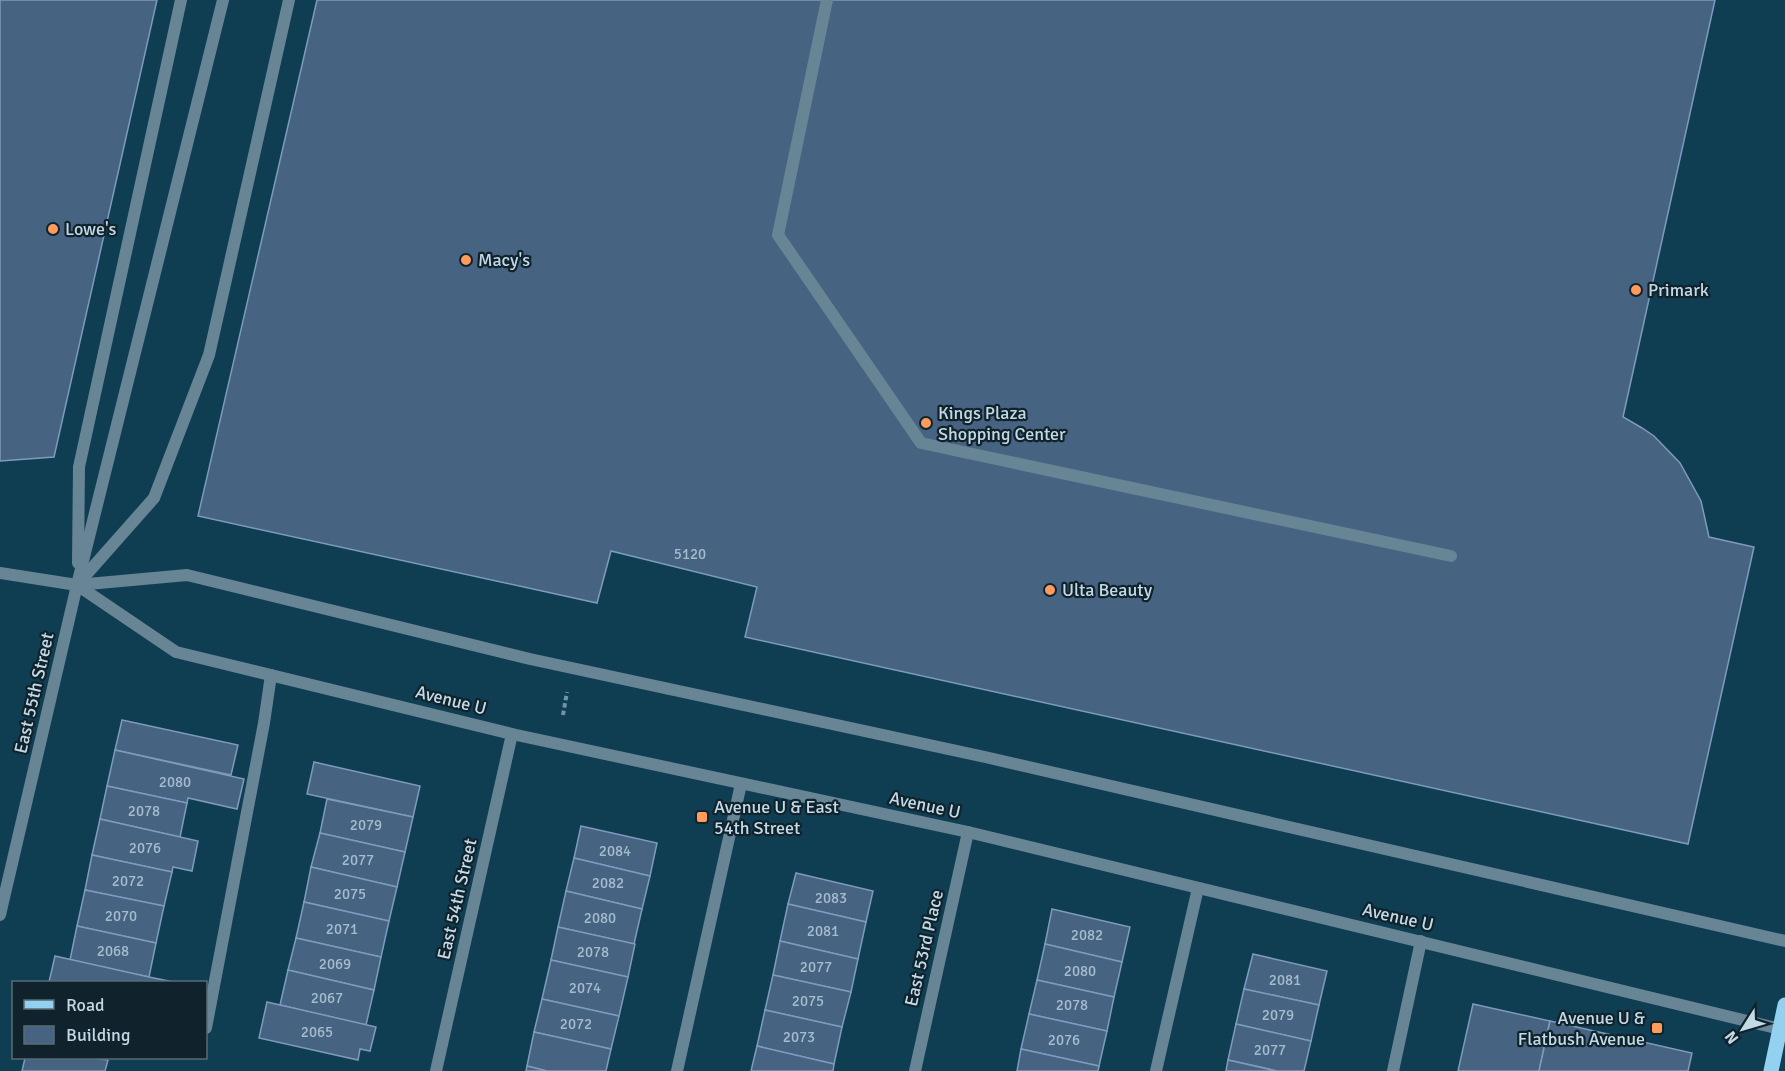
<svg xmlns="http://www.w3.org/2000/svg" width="1785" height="1071" viewBox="0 0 1785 1071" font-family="Signika,sans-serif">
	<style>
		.building { fill: #476382; stroke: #7d9bbd; stroke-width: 1.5 }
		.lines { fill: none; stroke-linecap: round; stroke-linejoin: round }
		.path { stroke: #7294a4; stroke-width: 4; stroke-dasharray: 4.5 3; stroke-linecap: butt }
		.service { stroke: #688595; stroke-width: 12 }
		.minor { stroke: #688595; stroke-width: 12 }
		.primary { stroke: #93d1f1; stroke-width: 15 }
		.poi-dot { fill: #ff9b5b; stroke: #10232c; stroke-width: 2 }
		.labels { text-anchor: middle; stroke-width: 4.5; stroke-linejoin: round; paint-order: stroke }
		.number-label { font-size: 15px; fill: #a4bccd }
		.poi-label { font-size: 18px; fill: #c3dae6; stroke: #10232c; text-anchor: start }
		.street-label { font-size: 18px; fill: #c3dae6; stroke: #10232c }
	</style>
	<rect width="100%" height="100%" fill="#0f3e53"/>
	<g class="building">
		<polygon points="0,0 157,0 54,457 0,461"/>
		<polygon points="317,0 1715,0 1623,417 1642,428 1654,436 1680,463 1701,501 1709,537 1754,547 1688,844 745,637 757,587 611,551 597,603 198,516"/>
		<polygon points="122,720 238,745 231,775 115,750"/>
		<polygon points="115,750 244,779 237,809 188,798 187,803 107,786"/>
		<polygon points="314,762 420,786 413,817 307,794"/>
		<polygon points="107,786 187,803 180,837 100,819"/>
		<polygon points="327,799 413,817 405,852 320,833"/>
		<polygon points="100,819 198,841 192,871 173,867 172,872 92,855"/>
		<polygon points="581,826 657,843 650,876 574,858"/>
		<polygon points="320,833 405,852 397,887 311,867"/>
		<polygon points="92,855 172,872 164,906 85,890"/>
		<polygon points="574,858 650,876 642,909 566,891"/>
		<polygon points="311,867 397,887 389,921 304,902"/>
		<polygon points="796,873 873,891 866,922 788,904"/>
		<polygon points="85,890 164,906 156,943 77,926"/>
		<polygon points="566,891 642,909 634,944 558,927"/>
		<polygon points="304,902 389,921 381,957 296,938"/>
		<polygon points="788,904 866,922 858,959 780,941"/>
		<polygon points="1052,909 1130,927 1122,962 1045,944"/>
		<polygon points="77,926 156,943 149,977 70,960"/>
		<polygon points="558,927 635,944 628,977 551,960"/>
		<polygon points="296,938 381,957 374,990 288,970"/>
		<polygon points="780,941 858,959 851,992 773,975"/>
		<polygon points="1045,944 1122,962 1114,997 1037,980"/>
		<polygon points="1253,954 1327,971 1319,1005 1244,989"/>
		<polygon points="55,956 149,977 174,982 49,982"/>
		<polygon points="551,960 628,977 619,1016 542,999"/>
		<polygon points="288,970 374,990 366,1025 280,1005"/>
		<polygon points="773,975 851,992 842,1027 765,1010"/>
		<polygon points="1037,980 1114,997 1107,1031 1029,1014"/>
		<polygon points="1244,989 1319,1005 1311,1041 1236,1024"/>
		<polygon points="542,999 619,1016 611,1049 534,1032"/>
		<polygon points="267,1002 376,1027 370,1051 360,1049 358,1060 259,1038"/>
		<polygon points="1473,1004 1550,1021 1539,1071 1458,1071"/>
		<polygon points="765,1010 842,1027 834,1064 757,1046"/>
		<polygon points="1029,1014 1107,1031 1099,1066 1021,1049"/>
		<polygon points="1550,1021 1692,1053 1688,1071 1539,1071"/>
		<polygon points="1236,1024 1311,1041 1304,1071 1277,1071 1228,1060"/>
		<polygon points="534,1032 611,1049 606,1071 547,1071 527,1066"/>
		<polygon points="757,1046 834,1064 833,1071 751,1071"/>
		<polygon points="1021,1049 1099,1066 1098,1071 1017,1071"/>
		<polygon points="25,1058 94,1058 108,1060 105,1071 22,1071"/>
		<polygon points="1228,1060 1277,1071 1226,1071"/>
		<polygon points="527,1066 547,1071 526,1071"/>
	</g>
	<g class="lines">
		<polyline class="path" points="563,715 567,692"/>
		<g class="service">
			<polyline points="827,0 778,235 921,443 1451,556"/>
			<polyline points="78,563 79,467 181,0"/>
			<polyline points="78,581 223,0"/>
			<polyline points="77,585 154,498 209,355 289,0"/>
			<polyline points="206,1028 264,723 271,675"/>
			<polyline points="677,1071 741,784"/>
			<polyline points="1156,1071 1198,888"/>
		</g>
		<g class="minor">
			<polyline points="0,573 77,585 187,575 530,659 985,757 1785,941"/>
			<polyline points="77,585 176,652 512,734 968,832 1780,1029"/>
			<polyline points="0,915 77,585"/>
			<polyline points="436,1071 512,734"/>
			<polyline points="915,1071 968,832"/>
			<polyline points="1393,1071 1421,941"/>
		</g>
		<polyline class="primary" points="1771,1071 1785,1005"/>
	</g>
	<g class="poi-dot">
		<circle cx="53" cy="229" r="6"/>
		<circle cx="466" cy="260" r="6"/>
		<circle cx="1636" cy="290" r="6"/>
		<circle cx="926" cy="423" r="6"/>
		<circle cx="1050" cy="590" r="6"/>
		<rect x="696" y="811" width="12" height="12" rx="3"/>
		<rect x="1651" y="1022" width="12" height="12" rx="3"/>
	</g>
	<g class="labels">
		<g class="number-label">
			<text x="690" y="559">5120</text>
			<text x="175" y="787">2080</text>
			<text x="144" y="816">2078</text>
			<text x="366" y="830">2079</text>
			<text x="145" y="853">2076</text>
			<text x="615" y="856">2084</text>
			<text x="358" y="865">2077</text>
			<text x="128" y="886">2072</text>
			<text x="608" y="888">2082</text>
			<text x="350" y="899">2075</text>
			<text x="831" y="903">2083</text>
			<text x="121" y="921">2070</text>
			<text x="600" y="923">2080</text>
			<text x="342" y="934">2071</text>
			<text x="823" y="936">2081</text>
			<text x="1087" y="940">2082</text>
			<text x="113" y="956">2068</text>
			<text x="593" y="957">2078</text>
			<text x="335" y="969">2069</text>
			<text x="816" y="972">2077</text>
			<text x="1080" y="976">2080</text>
			<text x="1285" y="985">2081</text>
			<text x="585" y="993">2074</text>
			<text x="327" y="1003">2067</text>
			<text x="808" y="1006">2075</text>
			<text x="1072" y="1010">2078</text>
			<text x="1278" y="1020">2079</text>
			<text x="576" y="1029">2072</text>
			<text x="317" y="1037">2065</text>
			<text x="799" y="1042">2073</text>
			<text x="1064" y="1045">2076</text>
			<text x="1270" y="1055">2077</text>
		</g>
		<g class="poi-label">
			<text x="65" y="235">Lowe's</text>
			<text x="478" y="266">Macy's</text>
			<text x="1648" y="296">Primark</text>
			<text x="938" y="419">Kings Plaza<tspan x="938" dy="21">Shopping Center</tspan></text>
			<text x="1062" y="596">Ulta Beauty</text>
			<text x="714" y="813">Avenue U &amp; East<tspan x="714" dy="21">54th Street</tspan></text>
			<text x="1645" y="1024" text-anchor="end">Avenue U &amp;<tspan x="1645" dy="21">Flatbush Avenue</tspan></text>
		</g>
		<g class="street-label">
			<text transform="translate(34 693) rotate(-77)" y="6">East 55th Street</text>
			<text transform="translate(451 700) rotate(14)" y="6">Avenue U</text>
			<text transform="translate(925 805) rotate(12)" y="6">Avenue U</text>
			<text transform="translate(457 899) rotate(-77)" y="6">East 54th Street</text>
			<text transform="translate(1398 917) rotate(13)" y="6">Avenue U</text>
			<text transform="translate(924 948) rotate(-77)" y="6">East 53rd Place</text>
		</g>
	</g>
	<rect x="12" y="981" width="195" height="78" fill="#10232c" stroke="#586c76" stroke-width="1.5"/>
	<rect x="24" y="1000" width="30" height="9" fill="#93d1f1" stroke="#586c76" stroke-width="1.5"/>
	<text x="66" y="1011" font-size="18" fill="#c3dae6">Road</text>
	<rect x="24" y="1026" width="30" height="18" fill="#476382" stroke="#586c76" stroke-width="1.5"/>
	<text x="66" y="1041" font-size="18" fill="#c3dae6">Building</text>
	<g transform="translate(1743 1029) rotate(233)" stroke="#10232c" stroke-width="4.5" paint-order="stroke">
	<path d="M0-4.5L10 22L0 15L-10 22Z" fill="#c3dae6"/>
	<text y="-9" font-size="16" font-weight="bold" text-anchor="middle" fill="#c3dae6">N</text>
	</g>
</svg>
